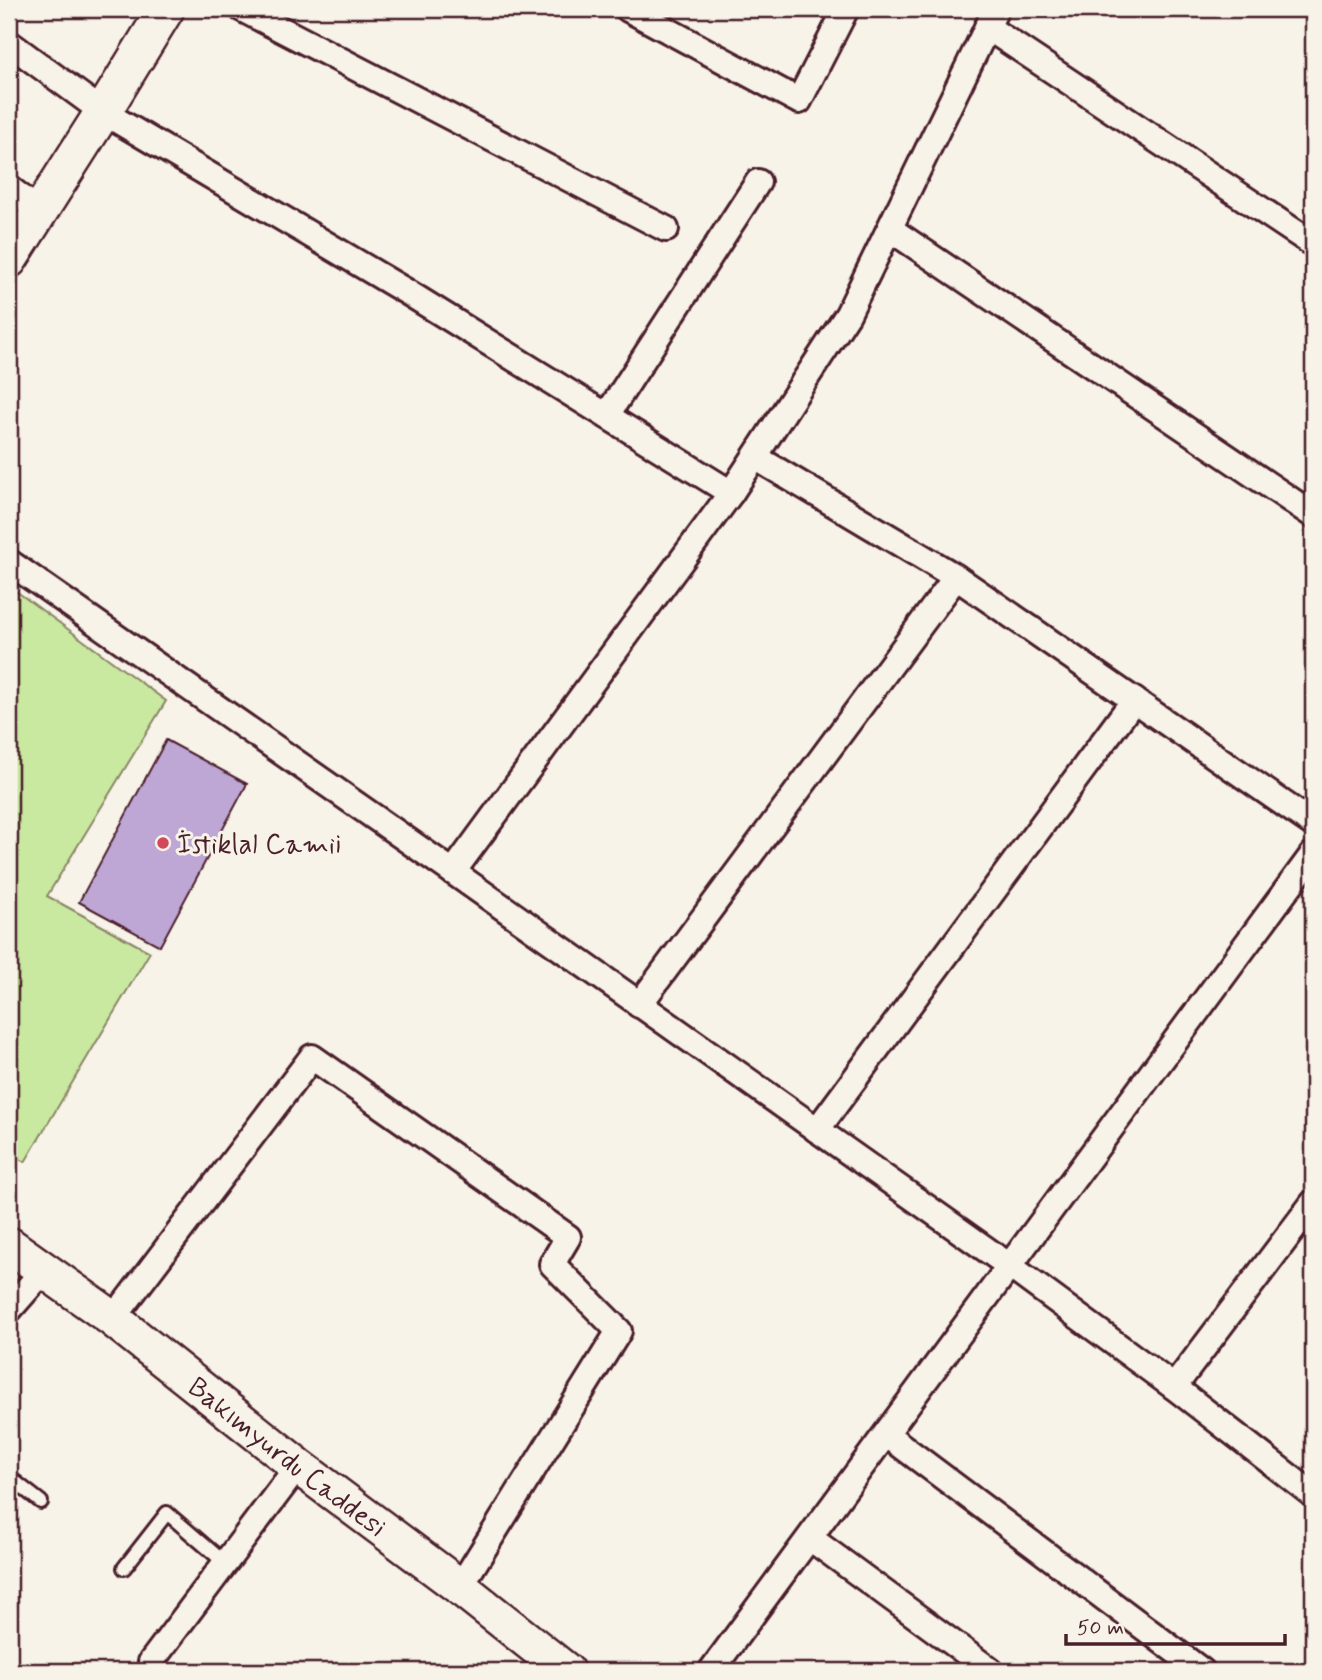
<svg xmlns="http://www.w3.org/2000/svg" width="1322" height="1680" viewBox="0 0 1322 1680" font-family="Mynerve,sans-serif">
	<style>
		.green { fill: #c9e9a1; stroke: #8a8466; stroke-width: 2 }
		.building { fill: #bea7d5; stroke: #4a1f2b; stroke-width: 2 }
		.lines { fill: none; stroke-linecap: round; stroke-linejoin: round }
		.lane-casing { stroke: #4a1f2b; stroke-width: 18 }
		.street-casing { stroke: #4a1f2b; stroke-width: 30 }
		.secondary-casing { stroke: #4a1f2b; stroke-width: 40 }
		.lane { stroke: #f7f3e8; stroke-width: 12 }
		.street { stroke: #f7f3e8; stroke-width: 24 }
		.secondary { stroke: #f7f3e8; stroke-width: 35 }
		.poi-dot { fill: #d1495b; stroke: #f7f3e8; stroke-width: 2.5 }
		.labels { text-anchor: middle; stroke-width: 6; stroke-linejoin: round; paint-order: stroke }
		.poi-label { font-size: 28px; fill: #4a1f2b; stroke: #f7f3e8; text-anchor: start }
		.street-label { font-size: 28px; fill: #4a1f2b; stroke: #f7f3e8 }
	</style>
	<rect width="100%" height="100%" fill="#f7f3e8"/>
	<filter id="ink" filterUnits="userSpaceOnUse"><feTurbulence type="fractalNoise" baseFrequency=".0143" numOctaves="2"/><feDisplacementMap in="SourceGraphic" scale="14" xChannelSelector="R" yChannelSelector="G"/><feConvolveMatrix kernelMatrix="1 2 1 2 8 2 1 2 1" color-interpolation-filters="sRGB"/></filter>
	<g filter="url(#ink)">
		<polygon class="green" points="9,586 166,701 47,896 150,952 25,1162 9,1154"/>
		<polygon class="building" points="166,740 247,784 160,946 79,902"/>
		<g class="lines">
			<defs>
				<g id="lane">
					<polyline points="9,1477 41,1502"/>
					<polyline points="124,1568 167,1513 225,1563"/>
				</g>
				<g id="street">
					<polyline points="242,9 666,229"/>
					<polyline points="628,9 799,101 846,9"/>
					<polyline points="987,27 1313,244"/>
					<polyline points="9,43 103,112 407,292 731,493"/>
					<polyline points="9,188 40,212"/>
					<polyline points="890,229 1313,515"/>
					<polyline points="607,415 758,182"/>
					<polyline points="755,457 956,577 1313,824"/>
					<polyline points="9,562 453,872 1011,1267 1174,1387 1313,1495"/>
					<polyline points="453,872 731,493 848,314 996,9"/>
					<polyline points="639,1005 956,577"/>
					<polyline points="817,1130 1134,700"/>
					<polyline points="9,1310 44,1270"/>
					<polyline points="113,1319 312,1057 568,1237 552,1264 619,1331 460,1587"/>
					<polyline points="1174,1387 1313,1203"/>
					<polyline points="887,1435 1202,1671"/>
					<polyline points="810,1538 991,1671"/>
					<polyline points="153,1671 151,1662 298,1466"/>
					<polyline points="711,1671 1313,854"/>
				</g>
				<g id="secondary">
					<polyline points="9,260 103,112 166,9"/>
					<path id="s1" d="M9,1245l104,74 185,147 162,121 106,84"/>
				</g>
			</defs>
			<use href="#lane" class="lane-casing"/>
			<use href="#street" class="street-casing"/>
			<use href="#secondary" class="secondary-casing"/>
			<use href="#lane" class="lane"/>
			<use href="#street" class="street"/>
			<use href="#secondary" class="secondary"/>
		</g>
	</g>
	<circle class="poi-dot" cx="163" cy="843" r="7"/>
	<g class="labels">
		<g class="poi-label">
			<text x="177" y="853">İstiklal Camii</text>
		</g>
		<g class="street-label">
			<text dy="10" stroke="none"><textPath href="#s1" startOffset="350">Bakımyurdu Caddesi</textPath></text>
		</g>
	</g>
	<rect width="1322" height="1680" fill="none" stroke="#f7f3e8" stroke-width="35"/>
	<rect x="18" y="18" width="1287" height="1645" fill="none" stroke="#4a1f2b" stroke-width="2.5" filter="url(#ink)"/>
	<path d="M1066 1634v10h219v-10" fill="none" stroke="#4a1f2b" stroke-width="3.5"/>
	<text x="1077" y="1634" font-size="21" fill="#4a1f2b" stroke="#f7f3e8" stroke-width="5" paint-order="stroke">50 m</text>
</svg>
